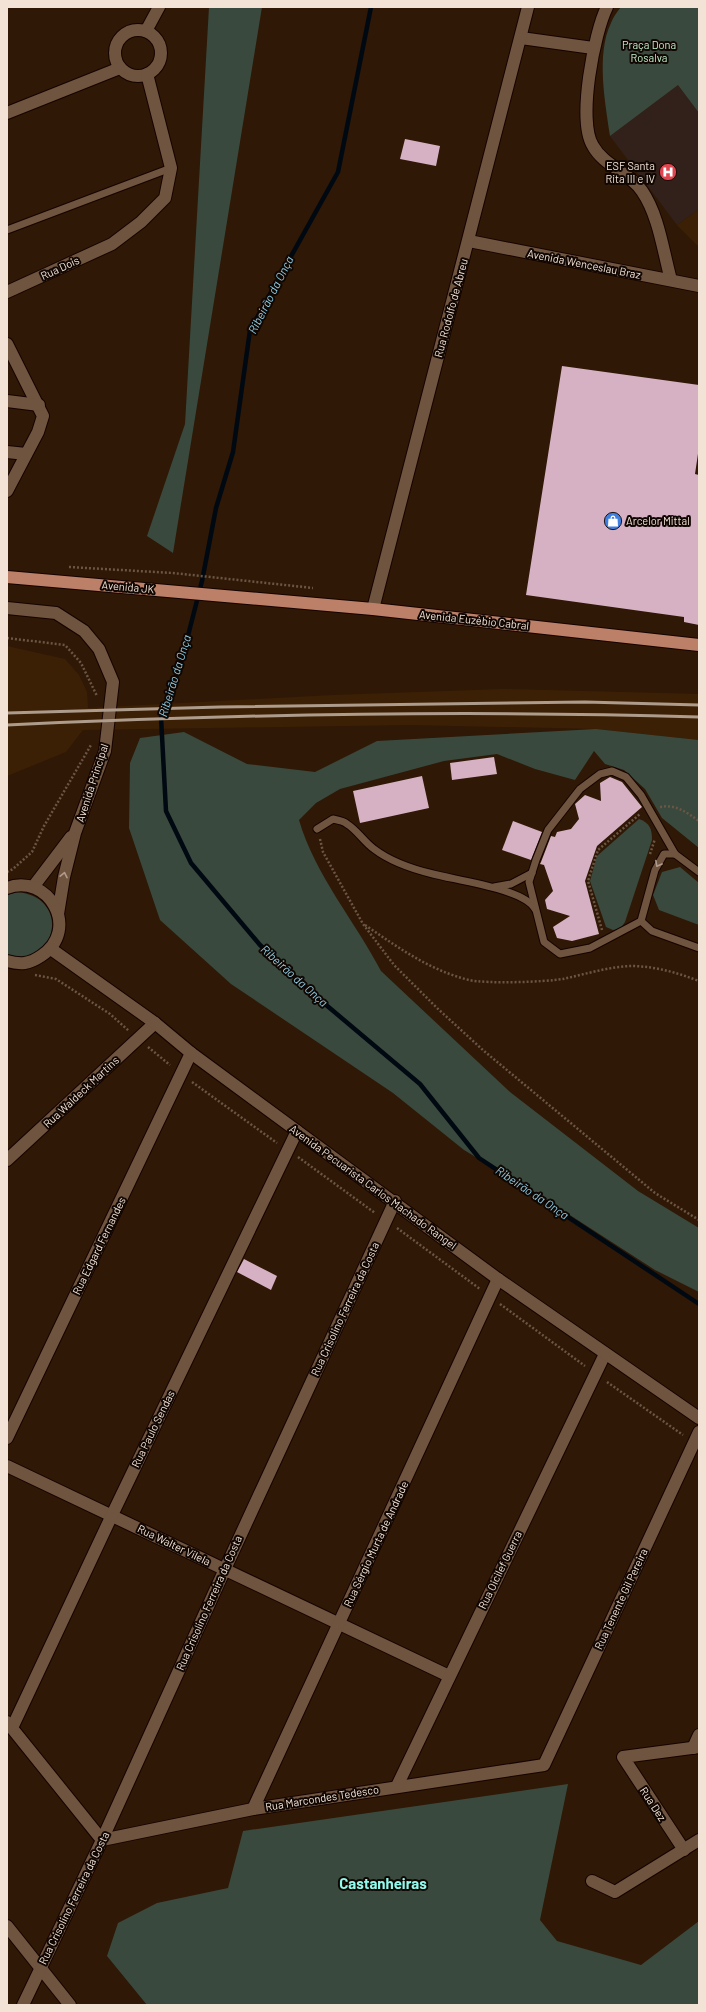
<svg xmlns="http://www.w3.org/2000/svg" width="706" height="2012" viewBox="0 0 706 2012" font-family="Barlow,sans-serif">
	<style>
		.built { fill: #3c2005 }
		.medical { fill: #32211a }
		.green { fill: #39493d }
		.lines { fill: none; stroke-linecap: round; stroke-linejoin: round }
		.stream { stroke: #000911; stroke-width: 4.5 }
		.building { fill: #d5b1c3 }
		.lane-casing { stroke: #160300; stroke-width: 9 }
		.street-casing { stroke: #160300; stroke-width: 14 }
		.secondary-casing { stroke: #160300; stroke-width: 14 }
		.primary-casing { stroke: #160300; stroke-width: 14 }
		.path { stroke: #6b5645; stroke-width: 2.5; stroke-dasharray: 2 2; stroke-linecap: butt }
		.lane { stroke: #6f543f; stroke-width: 7 }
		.street { stroke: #6f543f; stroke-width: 12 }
		.secondary { stroke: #6f543f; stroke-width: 12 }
		.primary { stroke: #bc8069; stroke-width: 12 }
		.rail { stroke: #ad9b8c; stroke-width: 3 }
		.oneway { stroke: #b19c8b }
		.labels { text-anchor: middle; stroke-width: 4; stroke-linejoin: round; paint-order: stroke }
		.park-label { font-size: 11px; fill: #c1f1cc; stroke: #100602 }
		.poi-label { font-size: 11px; fill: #f3e3d7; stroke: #100602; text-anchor: end }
		.street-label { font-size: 11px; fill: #f3e3d7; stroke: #100602 }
		.water-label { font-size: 12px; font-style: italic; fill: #8dcbe2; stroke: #100602 }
		.district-label { font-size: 15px; font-weight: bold; fill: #90faed; stroke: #100602 }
	</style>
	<rect width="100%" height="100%" fill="#2f1805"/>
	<g class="built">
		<polygon points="699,209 699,247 677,225"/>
		<polygon points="7,646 65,659 79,675 87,692 88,708 333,695 504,689 699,694 699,740 596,729 410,725 83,730 66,752 7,776"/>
	</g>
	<polygon class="medical" points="678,85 699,113 699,209 677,225 610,136"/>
	<g class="green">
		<polygon points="209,7 262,7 173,553 147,536 185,424"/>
		<path d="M621,7h78v106l-21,-28 -68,51c-5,-34 -14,-82 1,-113 2,-6 6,-11 10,-16z"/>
		<path d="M596,729l103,11v108l-37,-30 -17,-29 -21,-19 -19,-6 -11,-13 -19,29 -40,-11 -38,-15 -53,7 -104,28 -24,14 -17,17c16,55 56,101 82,151l129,121 128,99 61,37v64l-44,-22 -110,-71 -81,-49 -71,-57 -162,-109 -71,-64 -31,-92 1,-65 10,-25 44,-6 63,32 68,8 62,-31z"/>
		<path d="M639,819c11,4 13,10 13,21l-27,82 -5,7 -7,1 -7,-3 -16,-46 7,-25z"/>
		<polygon points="680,867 699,883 699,925 659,910 653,895 662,872"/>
		<path d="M17,892c56,5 39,79 -10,62v-59z"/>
		<polygon points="568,1784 540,1920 557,1941 641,1965 699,1921 699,2005 147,2005 107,1956 118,1923 157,1903 228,1888 243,1831"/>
	</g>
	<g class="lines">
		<polyline class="stream" points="371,7 338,172 250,330 233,452 216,508 202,581 181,663 161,717 166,811 191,863 260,945 319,999 420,1084 479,1158 699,1304"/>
	</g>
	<g class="building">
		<polygon points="405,139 440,146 436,166 400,159"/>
		<polygon points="562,366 699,385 699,447 695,474 699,475 699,625 684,622 684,617 526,595"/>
		<polygon points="494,757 497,774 452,780 450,763"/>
		<polygon points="422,776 429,808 360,823 353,791"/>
		<polygon points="610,777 622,782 642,807 597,846 585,881 599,934 572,941 557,938 553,927 570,916 547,909 545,900 553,891 544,865 540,864 541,862 551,836 555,837 557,832 571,829 579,819 575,804 585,795 601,801 600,783"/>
		<polygon points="513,821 542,832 531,860 502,850"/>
		<polygon points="244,1259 277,1276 271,1290 237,1272"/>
	</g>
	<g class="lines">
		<defs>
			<g id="lane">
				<polyline points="7,230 171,168"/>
				<path d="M317,829l16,-10c5,1 11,2 14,5 10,6 17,18 27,25 17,13 38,20 59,25 22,6 92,15 102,35"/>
				<polyline points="699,872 675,854 664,854 655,870 641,921 652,931 699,948"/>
				<polyline points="494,887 511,884 532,873"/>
				<polyline points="641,921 590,948 560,954 544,942 529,882 536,860 548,830 580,789 600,774 612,771 626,777 641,795 675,854"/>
			</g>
			<g id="street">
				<path d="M607,7c-13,26 -30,114 -14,139 11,20 36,26 49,45 17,25 21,60 29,89"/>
				<circle cx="138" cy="53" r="23"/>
				<polyline points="146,31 159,7"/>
				<polyline points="521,38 593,48"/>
				<polyline points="7,113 120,68"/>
				<polyline points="469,241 699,286"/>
				<polyline points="7,292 112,244 141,222 165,198 171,168 147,74"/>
				<polyline points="7,344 43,416 38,432 7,491"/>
				<polyline points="7,401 39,405"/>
				<polyline points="7,452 26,454"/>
				<polyline points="373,609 528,7"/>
				<polyline points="7,1160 155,1023"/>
				<polyline points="7,1438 191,1053"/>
				<polyline points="7,1466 449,1676"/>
				<polyline points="7,1722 102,1840 253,1809 544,1765 699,1432"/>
				<polyline points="12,1728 112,1515 297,1131"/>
				<polyline points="693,1748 699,1735"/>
				<polyline points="397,1786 605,1354"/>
				<polyline points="253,1809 498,1279"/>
				<polyline points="684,1850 623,1757 699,1747"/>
				<polyline points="592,1881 615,1892 699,1840"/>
				<polyline points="7,1926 70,2005"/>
				<polyline points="23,2005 102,1840 225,1569 395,1201"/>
			</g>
			<g id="secondary">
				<polyline points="7,608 56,613 84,631 99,649 113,682 105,751 75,833 64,877 58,914"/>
				<polyline points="33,887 71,837"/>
				<path d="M7,888c40,-16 75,41 34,68 -12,8 -20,9 -34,5"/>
				<polyline points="51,949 155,1023 191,1053 498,1279 699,1418"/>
			</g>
			<polyline id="primary" points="7,577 373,609 699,645"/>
		</defs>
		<use href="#lane" class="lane-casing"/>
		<use href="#street" class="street-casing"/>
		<use href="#secondary" class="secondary-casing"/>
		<use href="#primary" class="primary-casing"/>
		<g class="path">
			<polyline points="69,567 173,573 313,588"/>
			<polyline points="7,638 65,645 81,663 97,696"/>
			<path d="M660,807c16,-3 26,5 39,14"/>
			<polyline points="320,839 323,852 363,924 394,965 437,1008 484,1051 655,1193 699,1220"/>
			<polyline points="650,854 655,839"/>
			<polyline points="7,872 13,869 32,852 44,826 91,745"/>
			<path d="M365,925c34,23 64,45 104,55 18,4 75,2 94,-1 23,-5 48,-13 71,-13 24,1 44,7 65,15"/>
			<polyline points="602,930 588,881 598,850 640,814"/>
			<polyline points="35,975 56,979 110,1014 129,1031"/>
			<polyline points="148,1047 170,1065"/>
			<polyline points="192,1082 277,1143"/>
			<polyline points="298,1157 375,1213"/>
			<polyline points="397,1228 480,1289"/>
			<polyline points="500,1304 585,1366"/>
			<polyline points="607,1382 683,1435"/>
		</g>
		<use href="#lane" class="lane"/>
		<use href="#street" class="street"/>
		<use href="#secondary" class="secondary"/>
		<use href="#primary" class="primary"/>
		<g class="rail">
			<polyline points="7,713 220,707 585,702 699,705"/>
			<path d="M7,725c231,-11 461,-15 692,-8"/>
		</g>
	</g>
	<defs><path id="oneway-chevron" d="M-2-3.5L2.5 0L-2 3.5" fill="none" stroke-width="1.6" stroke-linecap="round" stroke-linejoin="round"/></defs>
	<g class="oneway">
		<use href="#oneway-chevron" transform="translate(658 864) rotate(119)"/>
		<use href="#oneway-chevron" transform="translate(64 875) rotate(-78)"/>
	</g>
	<defs>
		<symbol id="hospital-disc" viewBox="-11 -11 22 22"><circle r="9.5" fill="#e0444e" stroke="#100602"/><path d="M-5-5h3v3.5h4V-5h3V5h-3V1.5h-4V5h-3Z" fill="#fff"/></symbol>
		<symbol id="shop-disc" viewBox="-11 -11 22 22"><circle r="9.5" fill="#3f7fe0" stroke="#100602"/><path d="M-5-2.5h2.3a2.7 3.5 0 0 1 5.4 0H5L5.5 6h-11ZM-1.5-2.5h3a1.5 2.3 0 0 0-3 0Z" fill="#fff"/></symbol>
	</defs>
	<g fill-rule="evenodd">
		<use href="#hospital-disc" x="658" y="162" width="20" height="20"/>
		<use href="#shop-disc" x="603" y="511" width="20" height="20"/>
	</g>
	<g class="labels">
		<g class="park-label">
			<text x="649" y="49">Praça Dona<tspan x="649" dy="13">Rosalva</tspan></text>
		</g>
		<g class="poi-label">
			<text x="655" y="170">ESF Santa<tspan x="655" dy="13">Rita III e IV</tspan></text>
			<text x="626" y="525" text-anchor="start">Arcelor Mittal</text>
		</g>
		<g class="street-label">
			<text transform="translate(584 264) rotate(11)" y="4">Avenida Wenceslau Braz</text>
			<text transform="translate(60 268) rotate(-25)" y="4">Rua Dois</text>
			<text transform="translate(451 308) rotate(-75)" y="4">Rua Rodolfo de Abreu</text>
			<text transform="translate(128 587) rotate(5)" y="4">Avenida JK</text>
			<text transform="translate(474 620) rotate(6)" y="4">Avenida Euzébio Cabral</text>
			<text transform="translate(92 783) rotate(-72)" y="4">Avenida Principal</text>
			<text transform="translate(81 1092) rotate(-43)" y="4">Rua Waldeck Martins</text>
			<text transform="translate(373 1187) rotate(36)" y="4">Avenida Pecuarista Carlos Machado Rangel</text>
			<text transform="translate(99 1246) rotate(-64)" y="4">Rua Edgard Fernandes</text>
			<text transform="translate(345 1309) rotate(-65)" y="4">Rua Crisolino Ferreira da Costa</text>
			<text transform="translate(153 1429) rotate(-64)" y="4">Rua Paulo Sendas</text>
			<text transform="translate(376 1544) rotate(-65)" y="4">Rua Sérgio Murta de Andrade</text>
			<text transform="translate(174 1545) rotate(26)" y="4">Rua Walter Vilela</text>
			<text transform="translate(500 1570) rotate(-64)" y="4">Rua Oicilef Guerra</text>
			<text transform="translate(621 1599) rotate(-65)" y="4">Rua Tenente Gil Pereira</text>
			<text transform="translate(209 1603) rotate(-66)" y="4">Rua Crisolino Ferreira da Costa</text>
			<text transform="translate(322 1798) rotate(-9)" y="4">Rua Marcondes Tedesco</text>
			<text transform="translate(653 1804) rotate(57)" y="4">Rua Dez</text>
			<text transform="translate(74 1898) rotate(-64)" y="4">Rua Crisolino Ferreira da Costa</text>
		</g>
		<g class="water-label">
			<text transform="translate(271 295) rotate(-63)" y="4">Ribeirão da Onça</text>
			<text transform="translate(175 676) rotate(-73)" y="4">Ribeirão da Onça</text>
			<text transform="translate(294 976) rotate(42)" y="4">Ribeirão da Onça</text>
			<text transform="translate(532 1193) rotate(34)" y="4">Ribeirão da Onça</text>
		</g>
		<g class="district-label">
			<text x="383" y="1889">Castanheiras</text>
		</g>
	</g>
	<rect width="706" height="2012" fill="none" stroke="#f3e3d7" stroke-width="16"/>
</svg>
